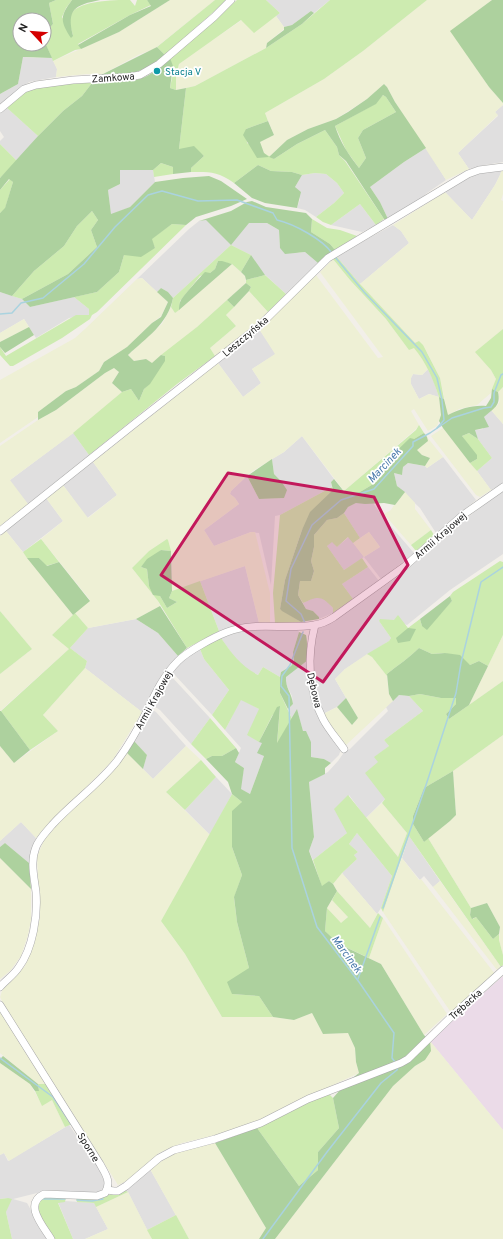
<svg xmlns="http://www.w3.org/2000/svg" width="503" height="1239" viewBox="0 0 503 1239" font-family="Overpass,sans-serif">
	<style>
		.residential { fill: #e0dfdf }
		.industrial { fill: #ebdbe8 }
		.farmland { fill: #eef0d5 }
		.grass { fill: #cdebb0 }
		.forest { fill: #add19e; fill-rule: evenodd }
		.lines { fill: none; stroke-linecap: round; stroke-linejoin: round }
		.stream { stroke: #aad3df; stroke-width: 1.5 }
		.minor-casing { stroke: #a9a9a9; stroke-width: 8 }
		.minor { stroke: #fff; stroke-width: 7 }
		.marked { fill: #c2185b; fill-opacity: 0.2; stroke: #c2185b; stroke-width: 3; stroke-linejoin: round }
		.culture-dot { fill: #0f9aa8; stroke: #fff; stroke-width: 1.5 }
		.labels { text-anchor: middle; stroke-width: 3.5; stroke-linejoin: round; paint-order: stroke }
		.culture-label { font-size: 10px; fill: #0d838f; stroke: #fff; text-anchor: start }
		.street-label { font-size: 10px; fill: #222; stroke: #fff }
		.water-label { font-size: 11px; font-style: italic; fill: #4a7aab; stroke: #fff }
	</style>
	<rect width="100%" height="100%" fill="#f2efe9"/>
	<g class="residential">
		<polygon points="266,0 330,0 314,13 311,11 292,25 284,27 276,16 280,13"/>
		<polygon points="23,57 33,58 52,58 57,69 56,77 29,82 0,104 0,94 18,84"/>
		<polygon points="503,105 503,162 485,165 469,169 458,153 498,116 495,112"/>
		<polygon points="6,107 38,136 17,161 0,144 0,141 4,137 0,131 0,113"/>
		<polygon points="426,148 446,180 427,193 421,199 388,219 380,202 370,187 404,162"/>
		<polygon points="502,169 500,175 495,185 472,220 445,192 449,188 479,173"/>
		<polygon points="120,170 153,170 155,182 130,207 111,215 108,190 120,184"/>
		<polygon points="315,173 326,174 337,183 344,193 334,203 316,217 305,210 297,208 300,199 295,187 302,175"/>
		<polygon points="360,204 376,225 362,232 331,225"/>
		<polygon points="206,220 267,223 279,230 280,248 299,253 305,252 318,263 286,294 262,272 251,255 231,245 173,298 168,292 161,288 157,292 142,278 137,279 189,229 199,221"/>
		<polygon points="393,225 401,231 409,243 360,284 336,256"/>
		<polygon points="0,292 22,299 30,307 74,297 89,309 89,315 69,318 36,338 24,319 0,333"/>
		<polygon points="259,329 276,354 252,369 261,383 243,397 218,363"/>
		<polygon points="428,369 434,382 439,397 429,394 419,399 411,384 411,378 413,374 422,375"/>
		<polygon points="491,410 503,424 503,483 491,490 477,471 492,458 478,439 475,430 483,429 484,417"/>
		<polygon points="73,433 89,455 28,504 9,481"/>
		<polygon points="302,436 334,479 331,482 332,487 280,515 275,516 271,585 259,533 251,532 214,546 204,530 239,504 235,498 230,494 231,491 247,476 259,499 284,498 281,481 274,474 272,459 284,452"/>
		<polygon points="443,457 476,500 436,533 420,508 397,486 394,473 402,475 403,467 408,463 425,466 427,468"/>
		<polygon points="93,462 117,495 87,518 63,485"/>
		<polygon points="503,492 503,554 450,590 407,625 394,620 379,621 391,638 389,641 345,669 335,679 346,698 337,707 323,714 317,698 312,673 314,635 318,627 337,618 402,574 452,530 482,506"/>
		<polygon points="46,498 63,521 23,552 6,531"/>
		<polygon points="356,503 373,503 382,516 414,553 381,579 364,557 344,570 327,546 332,541 337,547 349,537 364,557 380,547 369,532 360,538 344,513 348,507"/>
		<polygon points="245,566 259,623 243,624 219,631 200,581"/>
		<polygon points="368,567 379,581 353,599 342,584"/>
		<polygon points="313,598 322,598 326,600 333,608 333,613 319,619 319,617 313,611 306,609 303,603"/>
		<polygon points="136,619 158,633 178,656 162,674 142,712 85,668 87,661 70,648 88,628"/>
		<polygon points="255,629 298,630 299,632 293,652 294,661 291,666 281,672 280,677 263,667 258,675 246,669 236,660 221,638 245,630"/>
		<polygon points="200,649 204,659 229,690 212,715 173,673 181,662"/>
		<polygon points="308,660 309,681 341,749 339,755 331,763 324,759 311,757 311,742 303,731 297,710 292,719 288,709 293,704 292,696 286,684 286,676"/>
		<polygon points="170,675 210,718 191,744 160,710 152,705"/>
		<polygon points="399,695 409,696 423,711 384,740 389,746 375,757 379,762 385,799 366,818 349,795 347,833 313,860 309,851 314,837 309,782 328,772 338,761 345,751 350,749 388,711 386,707"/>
		<polygon points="241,699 259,709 262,743 264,756 250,794 240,789 244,768 235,762 241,748 225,730"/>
		<polygon points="151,709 156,712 186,746 153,779 143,769 147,755 134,741"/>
		<polygon points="216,777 232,794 210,835 185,810"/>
		<polygon points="21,822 36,838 29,863 5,843 0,847 0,841"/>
		<polygon points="357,833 392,876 381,908 377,914 342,873 357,859 354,855 358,852 349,844"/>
		<polygon points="409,836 440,881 433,887 424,876 420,880 402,858"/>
		<polygon points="69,1125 97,1165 105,1183 103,1189 100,1192 73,1192 49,1190 13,1199 27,1203 47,1239 12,1239 6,1212 8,1198 0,1199 0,1155 4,1153 8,1161"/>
		<polygon points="150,1169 176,1215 147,1230 128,1192 124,1190"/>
		<polygon points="65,1201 94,1203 108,1229 85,1239 73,1239 58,1202"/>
	</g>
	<polygon class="industrial" points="503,976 503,1130 430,1041"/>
	<g class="farmland">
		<polygon points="170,0 215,0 154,49 138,55 101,75 87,74 56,77 57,69 53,61 119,32"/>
		<polygon points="427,0 492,0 451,31 489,87 503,103 503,105 495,112 498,115 458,153 469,169 446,180 395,102 387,87 384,84 367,99 336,119 308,129 287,140 269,157 264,153 259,142 274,135 265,113 324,79 363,51"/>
		<polygon points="276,16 284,27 284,29 267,43 266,48 195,86 176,90 176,76 179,64 195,52 242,20 254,32"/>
		<polygon points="502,169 503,169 503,194 501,200 503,201 503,329 476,352 491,370 496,379 496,383 492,392 477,405 459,409 448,415 440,378 427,352 415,343 360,284 409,243 401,231 393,225 445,192 472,220 495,185 500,175"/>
		<polygon points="333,259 350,280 386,319 409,349 414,347 421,356 428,369 422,375 413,374 411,378 411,384 419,399 429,394 439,397 441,415 437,426 428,431 414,409 411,411 419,425 416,429 344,491 302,436 284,452 251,472 231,491 230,494 235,498 239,504 204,530 214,546 251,532 255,532 270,593 270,623 259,623 245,566 172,591 172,556 167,539 149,551 132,568 158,601 160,606 136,619 88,628 75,613 90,600 41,539 63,521 46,498 63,485 88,518 117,495 93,462 218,363 243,397 261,383 252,369 275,354 259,329 316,275 378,358 383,357 320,272"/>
		<polygon points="232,264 245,276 246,283 197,327 152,364 146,359 134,361 128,355 162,324 171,307 175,313"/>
		<polygon points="142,278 168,302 161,316 152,323 127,347 104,362 99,371 76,387 66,391 38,412 38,417 0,443 0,380 75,338 85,329 137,279"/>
		<polygon points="249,291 268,312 250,329 215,356 210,348 236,326 226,315"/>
		<polygon points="24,319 29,327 0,342 0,333"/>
		<polygon points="114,368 119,372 112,383 122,392 79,429 10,480 28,504 0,526 0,446 38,420 56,410 105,373"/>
		<polygon points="503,387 503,424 491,410 497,406 500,401 498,392"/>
		<polygon points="443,428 477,471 491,490 480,497 476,495 431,436"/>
		<polygon points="427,437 443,457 427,468 425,466 430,458 422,455 416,450 428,441"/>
		<polygon points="405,492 415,503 415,509 431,530 411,545 384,514 391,510 394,505 395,505"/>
		<polygon points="6,531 73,615 52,635 70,648 0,711 0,674 32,649 0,611 0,536"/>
		<polygon points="369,532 380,547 364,557 353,543"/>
		<polygon points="503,635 503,681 469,705 488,666"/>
		<polygon points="367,654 372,657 387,676 389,694 393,701 346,745 343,745 323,714 337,707 352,725 358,718 335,679 345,669"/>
		<polygon points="85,668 142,712 112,761 36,838 21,822 0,841 0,746 14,763 58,731 43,715"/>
		<polygon points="503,735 503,955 499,940 500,927 487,903 471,908 428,838 450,821 456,815 453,771"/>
		<polygon points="186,746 201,760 166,792 210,835 161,921 185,954 222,1017 273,1017 294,1020 312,1013 323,1034 348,1033 355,1048 356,1062 359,1073 277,1111 267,1117 232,1131 182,1143 159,1153 131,1179 118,1185 5,1007 0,997 3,988 25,966 40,918 37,857 44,840 66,814 107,777 127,753 153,779"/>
		<polygon points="382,803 407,833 398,857 366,818"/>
		<polygon points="0,858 31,889 31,920 28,935 21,956 10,971 0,979"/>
		<polygon points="402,858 419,880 421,879 495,974 452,1011 450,1011 383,912"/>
		<polygon points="342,873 377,914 370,928 337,891 333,884"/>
		<polygon points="440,881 501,967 497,970 433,887"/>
		<polygon points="332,900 348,916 341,924 327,908"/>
		<polygon points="383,918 447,1014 424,1035 381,964 369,958"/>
		<polygon points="0,1010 46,1084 38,1084 0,1053"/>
		<polygon points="430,1041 503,1130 503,1239 275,1239 393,1086 415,1066 425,1060"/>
		<polygon points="0,1063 30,1084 42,1105 52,1100 65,1127 9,1161 4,1153 0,1155"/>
		<polygon points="215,1143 266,1228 259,1239 189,1239 150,1169 174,1153"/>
		<polygon points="128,1192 152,1239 85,1239 108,1229 96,1207"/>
	</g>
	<g class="grass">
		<path d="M56,0h16l-6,8 -4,9 11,19c-1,-6 -4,-12 -3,-19 4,-17 44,-17 60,-17l5,6 2,-6h10l4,5 -21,10 -52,29 3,5 -6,1 -22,11 -9,-21v-6l9,-10 -4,-21z"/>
		<polygon points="215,0 227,0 165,55 157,47"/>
		<polygon points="237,0 266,0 280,13 254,33 241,20 179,64 176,76 176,90 170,88 173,73 170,58"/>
		<path d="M330,0h97l-64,51 -39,28 -59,34 3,8 -22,8 1,14 27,16 23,-15 28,-14 12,17 2,8 6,6 39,58 -8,6 -16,-21 -29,21 -8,-3 -7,-5 18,-14 10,-10 -7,-10 -11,-9 -11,-1 -13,2 -10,-3 -21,-1 -13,-6 -24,18c-17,-12 -24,-11 -43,-11v-4l13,-12 -4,-3 -21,-4 7,-61 9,-2 71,-38 36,-24z"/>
		<path d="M92,83l-10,13 -19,15 -25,25 -32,-29c7,-5 13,-12 20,-15 14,-8 50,-9 66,-9z"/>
		<polygon points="383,95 386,97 396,112 363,130 358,138 366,158 359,168 346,150 335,126 375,104"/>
		<polygon points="0,144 17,161 0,178"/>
		<polygon points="161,163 173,167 173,174 154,177 153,170"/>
		<polygon points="10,179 13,182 5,209 0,213 0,190"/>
		<polygon points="92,211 98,220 91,230 97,247 68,274 22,299 12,296 34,271 64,246 77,226"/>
		<polygon points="312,219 327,228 340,230 357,236 335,250 330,244 311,232"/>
		<polygon points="172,224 186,225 97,312 92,315 90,319 62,338 13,366 10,366 0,355 0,347 6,356 76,315 89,315 89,309 74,297 97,292 119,272 124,255 155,248 151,239"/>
		<polygon points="231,245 251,255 241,272 232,264 218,261 215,269 210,273 200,276 180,301 179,310 175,313 171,307 173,298"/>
		<path d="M336,256l24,28 55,59 4,-2 4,4 17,33 4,21 -5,-2c-6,-18 -13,-35 -25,-49l-5,2 -23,-31 -36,-39 -17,-21z"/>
		<polygon points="265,275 286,294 268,312 249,291 251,287 246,283 246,280"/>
		<polygon points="227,300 234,307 226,315 236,326 210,348 215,356 177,384 89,455 73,433 122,392 131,389 139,401 144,389 150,383 165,356 161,355 197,327"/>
		<polygon points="503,329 503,387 498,392 492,389 496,379 491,370 475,352"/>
		<polygon points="419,425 424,433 414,439 384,463 375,483 360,492 346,494 344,491 416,430"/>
		<polygon points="469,433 478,439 492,458 477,471 470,463 477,459 462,436"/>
		<polygon points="332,487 333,490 302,530 285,580 280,609 301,622 275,623 273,593 280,515"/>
		<path d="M344,513l16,25 -7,5 -5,-6 -11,10 -5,-5 -5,4 17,24 18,-12 6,9 -26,17 11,15 -20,14v-5c-12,-13 -15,-12 -30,-5l-5,-8 2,-14h11l3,-10 -3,-10 3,-14v-12l13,-15 10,-2z"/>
		<polygon points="431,530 434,535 416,551 411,545"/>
		<polygon points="41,539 59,562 46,566 39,558 27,558 23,552"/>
		<polygon points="167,539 168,540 171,551 161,550 141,567 147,569 149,586 160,596 167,608 177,602 169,598 172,591 200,581 219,631 187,648 158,601 132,568 149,551"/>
		<path d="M500,561l3,1v73l-15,31 -9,-5 -9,4 -25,-12 -13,1 -13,-6c-10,10 -21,17 -32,26v2l-15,-19 -5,-3 22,-13 2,-3 -12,-17 1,-2 14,1 4,-5 10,13 12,-9 2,7 18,-12 12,-13 -2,-5 3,-4z"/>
		<polygon points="0,611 32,649 0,674"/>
		<polygon points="75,613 88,628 70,648 87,661 85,668 43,715 58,731 30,750 1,711 69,649 52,635"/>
		<path d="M221,638c12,17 19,27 37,37l5,-8 17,10v16l12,26 -15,25 3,-37 -8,9 -13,26 -12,-7 12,-26 -18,-9 -16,30 -13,-15 17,-25 -25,-31 -4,-10z"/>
		<polygon points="503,681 503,735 453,771 424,788 413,816 413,824 424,842 428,838 471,908 470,915 473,919 476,917 493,939 499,934 499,940 503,955 503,965 501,967 409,836 383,912 381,908 392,876 357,833 349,844 358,852 354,855 357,859 342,873 333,884 329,881 322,887 313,860 347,833 334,809 348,795 398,857 407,833 382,803 385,799 365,773 378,762 374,757 389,746 384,740 423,711 409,696 420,694 441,698 456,698 456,704 446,714 449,719"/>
		<polygon points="210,718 236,748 222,756 212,756 206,759 191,744"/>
		<polygon points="201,760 216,777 185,810 166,792"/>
		<polygon points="232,794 242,802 232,847 242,875 234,898 237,922 249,968 232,994 259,996 273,1017 222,1017 185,954 161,921"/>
		<polygon points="337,891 370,928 378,913 383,918 369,958 339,944 325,931 327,908 341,923 348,917 332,900"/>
		<polygon points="38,1084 46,1084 72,1124 65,1127 52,1100 42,1106 35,1091 39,1091"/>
		<polygon points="328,1093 333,1098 339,1128 318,1152 318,1170 299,1186 257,1128"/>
		<path d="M124,1190l4,2 -32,15 -2,-4 -17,-1 -1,-4c17,2 32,-2 48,-8z"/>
		<polygon points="44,1197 66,1197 65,1202 58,1203 73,1239 53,1239 37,1213 37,1203"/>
		<polygon points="8,1198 12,1199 6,1212 12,1239 0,1239 0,1199"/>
		<polygon points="176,1215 189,1239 152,1239 147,1230"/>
	</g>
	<g class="forest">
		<polygon points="0,0 56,0 49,3 53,24 44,34 44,20 20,20 20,44 44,44 44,40 52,58 23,57 18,84 0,94"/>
		<path d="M72,0h28c-25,5 -34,9 -27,36l-2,2c-11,-17 -11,-22 1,-38z"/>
		<polygon points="147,0 170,0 119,32 81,49 78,45 130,15 151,6"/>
		<polygon points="492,0 503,0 503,103 489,87 450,31"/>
		<polygon points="311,11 314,13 302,24 266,48 267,43 284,30 284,27 292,25"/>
		<path d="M157,47l8,8c-23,18 -34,21 -64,20z"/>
		<path d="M170,58l3,8 -3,22 6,2 10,-2 -7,61 15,-3 10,10 -13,12v4l-18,2v-7l-12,-4 -8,7h-33v14l-12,6 3,24 19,-7 25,-25 28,-4 26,-2 12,5 26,18 -16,7 -35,11 -10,8 -14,-1 -20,15 3,9 -14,9 -17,-2 -5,17 -22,20 -67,15 -8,-8 46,-25 29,-27 -6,-17 7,-10 -6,-9 -15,15 -13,20 -30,25 -22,25 -12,-4v-79l5,-5 8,-26 -4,-3 -9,11v-12l38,-42 25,-25 19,-15 10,-13c16,-2 39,0 53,-6 9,-4 17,-13 25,-19z"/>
		<path d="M384,84l3,3 8,15 31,46 -22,14 -34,25 10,15 8,17h-4l-38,-58 -7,-6 -2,-8 -12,-17 -28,14 -23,15 -5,-2 -12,1 -14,-23 3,-6 22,-8 6,14 -14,7 4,11 5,4 18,-17 21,-11 28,-10 12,-7 19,-13zM383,95l3,2 10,15 -33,18 -5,8 8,20 -7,10c-10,-13 -19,-26 -24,-42l41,-22z"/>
		<polygon points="258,165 271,171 292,172 302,175 295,187 301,192 297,208 265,203 252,198 234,183"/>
		<polygon points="252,201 266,207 306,213 312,219 311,232 330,244 335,250 318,263 305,252 285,254 280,248 279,230 267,223 249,223 231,245 206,220 199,221 231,211 247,202"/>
		<polygon points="251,255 265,275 246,280 245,276 241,272"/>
		<path d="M218,261h4l10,3 -53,46c0,-3 0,-7 2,-10 4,-6 19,-23 24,-28l5,1 5,-4z"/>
		<polygon points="246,283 251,287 249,291 234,307 227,300"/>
		<path d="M161,288l7,4 5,6c-5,26 -27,40 -45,57l6,6 12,-2 6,4 9,-8 4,1v5l-15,23 -6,5 -5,12 -8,-12 -9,3 -10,-9 7,-11 -5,-4 -9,5 -49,37 -18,10v-8l28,-21 10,-4 23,-16 5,-9 23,-15 25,-24 9,-6 7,-15 -11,-10z"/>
		<polygon points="29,327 34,335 5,353 0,347 0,342"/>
		<path d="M492,389l6,3c3,14 -4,16 -14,25l5,10 -14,3 3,9 -9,-6 -7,3 15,19v4l-7,4 -27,-35 -4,-7 2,-6 -2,-18 5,2 4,16c12,-6 24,-10 38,-9l5,-8z"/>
		<polygon points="424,433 427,437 428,441 417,450 422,455 430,458 425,466 408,463 403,467 402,475 394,473 397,486 405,492 395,505 384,503 365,504 356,503 348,507 344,513 337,518 327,520 314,535 314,547 311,561 314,571 311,581 300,581 298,595 306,609 313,611 319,617 319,619 301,622 282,611 280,609 285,580 302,530 310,512 333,490 331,482 334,479 346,494 360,492 375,483 384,463 410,438 414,439"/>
		<polygon points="272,459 274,474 281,481 287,490 284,498 259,499 247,476"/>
		<polygon points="161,550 171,551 172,591 169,598 177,602 167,608 160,596 153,595 149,586 147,569 141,567 147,559"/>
		<polygon points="27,558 39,558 47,566 59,562 90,601 73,615"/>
		<polygon points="450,596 452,601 427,630 422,626 420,619"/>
		<polygon points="160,606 187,648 178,656 158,633 136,619"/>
		<polygon points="408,628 416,629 410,641 398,643 396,638"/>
		<path d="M299,632l7,3c2,9 0,17 2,25l-22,17c-1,11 6,16 7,27l-5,5 -8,-16v-16l1,-5 10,-6 3,-5 -1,-9z"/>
		<path d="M419,648l13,6 13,-1 15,2 10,10 9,-4 9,5 -19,39 -20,14 -3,-5 10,-10v-6h-15l-21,-4 -11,2 -10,-1 -6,6 -4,-7 -2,-20c11,-9 22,-16 32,-26z"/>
		<polygon points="346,698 358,718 352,725 337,707"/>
		<polygon points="280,706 277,743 297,709 303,731 306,731 311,742 311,757 324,759 331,763 325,768 325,774 309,782 314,837 309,851 322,886 329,881 333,884 337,891 327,908 325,931 339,944 381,964 424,1035 430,1041 431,1051 425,1060 415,1066 393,1086 275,1239 259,1239 266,1228 215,1143 257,1128 299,1186 318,1170 318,1152 339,1128 333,1098 346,1083 359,1073 356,1062 355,1048 348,1033 323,1034 312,1013 294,1020 273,1017 259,996 232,994 227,982 249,968 237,922 234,897 242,875 232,847 232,811 242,802 232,794 228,782 206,759 212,756 222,756 236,748 239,753 235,762 244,768 241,789 250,794 264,756 257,753 262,743 259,742 277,707"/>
		<polygon points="0,711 1,711 30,750 14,763 0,746"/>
		<polygon points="134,741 147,755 143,769 127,753"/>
		<polygon points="453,771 456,815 450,821 424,842 413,824 413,816 424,788"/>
		<polygon points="5,843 29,863 31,889 0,858 0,847"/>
		<polygon points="487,903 500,927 499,934 493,939 476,917 472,919 470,915 471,908"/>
		<polygon points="3,1056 38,1084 39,1091 35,1091 30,1084 0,1063 0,1059"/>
	</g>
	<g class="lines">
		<g class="stream">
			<polyline points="335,257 364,292 422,352 437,378 442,400 444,420 437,428"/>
			<path d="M0,314l12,-1 9,-10 22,-5 41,-34 31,-37 33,-32 14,-4 36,10 39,-1 36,13 4,7c17,4 45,19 55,33"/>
			<polyline points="305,623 301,614 286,601 291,569 312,525 341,500 374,489 413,446 413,442 430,433 452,418 484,408 491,407 494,402 494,393 501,375 503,374"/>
			<polyline points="303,632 290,665 282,676 281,686 289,696 292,848 317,927 359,982 394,1033 392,1058 395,1062"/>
			<polyline points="383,908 426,785 456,693 461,663 481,582 503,567"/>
			<polyline points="358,979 380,917"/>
			<polyline points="0,1058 53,1097 71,1124"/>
			<polyline points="43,1199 65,1199"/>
			<polyline points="77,1200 92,1201 103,1199"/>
			<polyline points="263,1239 327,1152 381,1083 397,1070 398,1067"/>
		</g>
		<defs>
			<g id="minor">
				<polyline points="0,109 24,89 36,85 73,80 128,77 140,75 159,64 214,17 231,0"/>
				<polyline points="0,531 133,425 257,328 328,258 468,174 479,170 503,167"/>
				<path d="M315,625c-8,31 -7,65 8,94 5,10 14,20 21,30"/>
				<path d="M0,987c6,-7 14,-12 19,-20 14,-19 19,-52 17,-75 -2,-16 -6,-30 0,-45 3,-8 10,-15 16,-22 20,-22 46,-40 65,-64 12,-16 22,-34 31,-52 8,-17 16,-34 30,-48 10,-10 36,-24 49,-29 29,-11 58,-2 87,-7 8,-1 14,-4 20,-8l71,-51 58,-51 40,-28"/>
				<path d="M0,1005l100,159c5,9 12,18 5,29l-8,3 -53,-2c-21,10 -1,32 7,45"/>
				<polyline points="107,1190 114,1191 118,1191 126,1186 159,1158 174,1150 215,1139 261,1123 308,1099 401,1063 408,1059 452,1016 503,970"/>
			</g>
		</defs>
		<use href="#minor" class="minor-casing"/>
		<use href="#minor" class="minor"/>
	</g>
	<path class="marked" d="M228,473l146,24 34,68 -85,117 -162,-107z"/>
	<circle class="culture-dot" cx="157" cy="71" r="4"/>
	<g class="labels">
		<g class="culture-label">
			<text x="165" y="75">Stacja V</text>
		</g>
		<g class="street-label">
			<text transform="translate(113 77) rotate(-4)" y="4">Zamkowa</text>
			<text transform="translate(245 336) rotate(-40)" y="4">Leszczyńska</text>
			<text transform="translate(440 535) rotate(-41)" y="4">Armii Krajowej</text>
			<text transform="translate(315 690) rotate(77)" y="4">Dębowa</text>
			<text transform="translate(153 700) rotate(-61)" y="4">Armii Krajowej</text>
			<text transform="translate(465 1004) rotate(-42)" y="4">Trębacka</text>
			<text transform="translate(89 1147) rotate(58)" y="4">Sporne</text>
		</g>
		<g class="water-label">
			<text transform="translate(384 465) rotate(-47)" y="4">Marcinek</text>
			<text transform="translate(347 954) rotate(54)" y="4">Marcinek</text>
		</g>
	</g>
	<g transform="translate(32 32) rotate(296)"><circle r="19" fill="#ffffff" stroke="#a7a7a7"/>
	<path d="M0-3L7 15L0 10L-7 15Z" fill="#d40000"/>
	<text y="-6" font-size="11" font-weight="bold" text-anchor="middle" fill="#222222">N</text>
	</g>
</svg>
